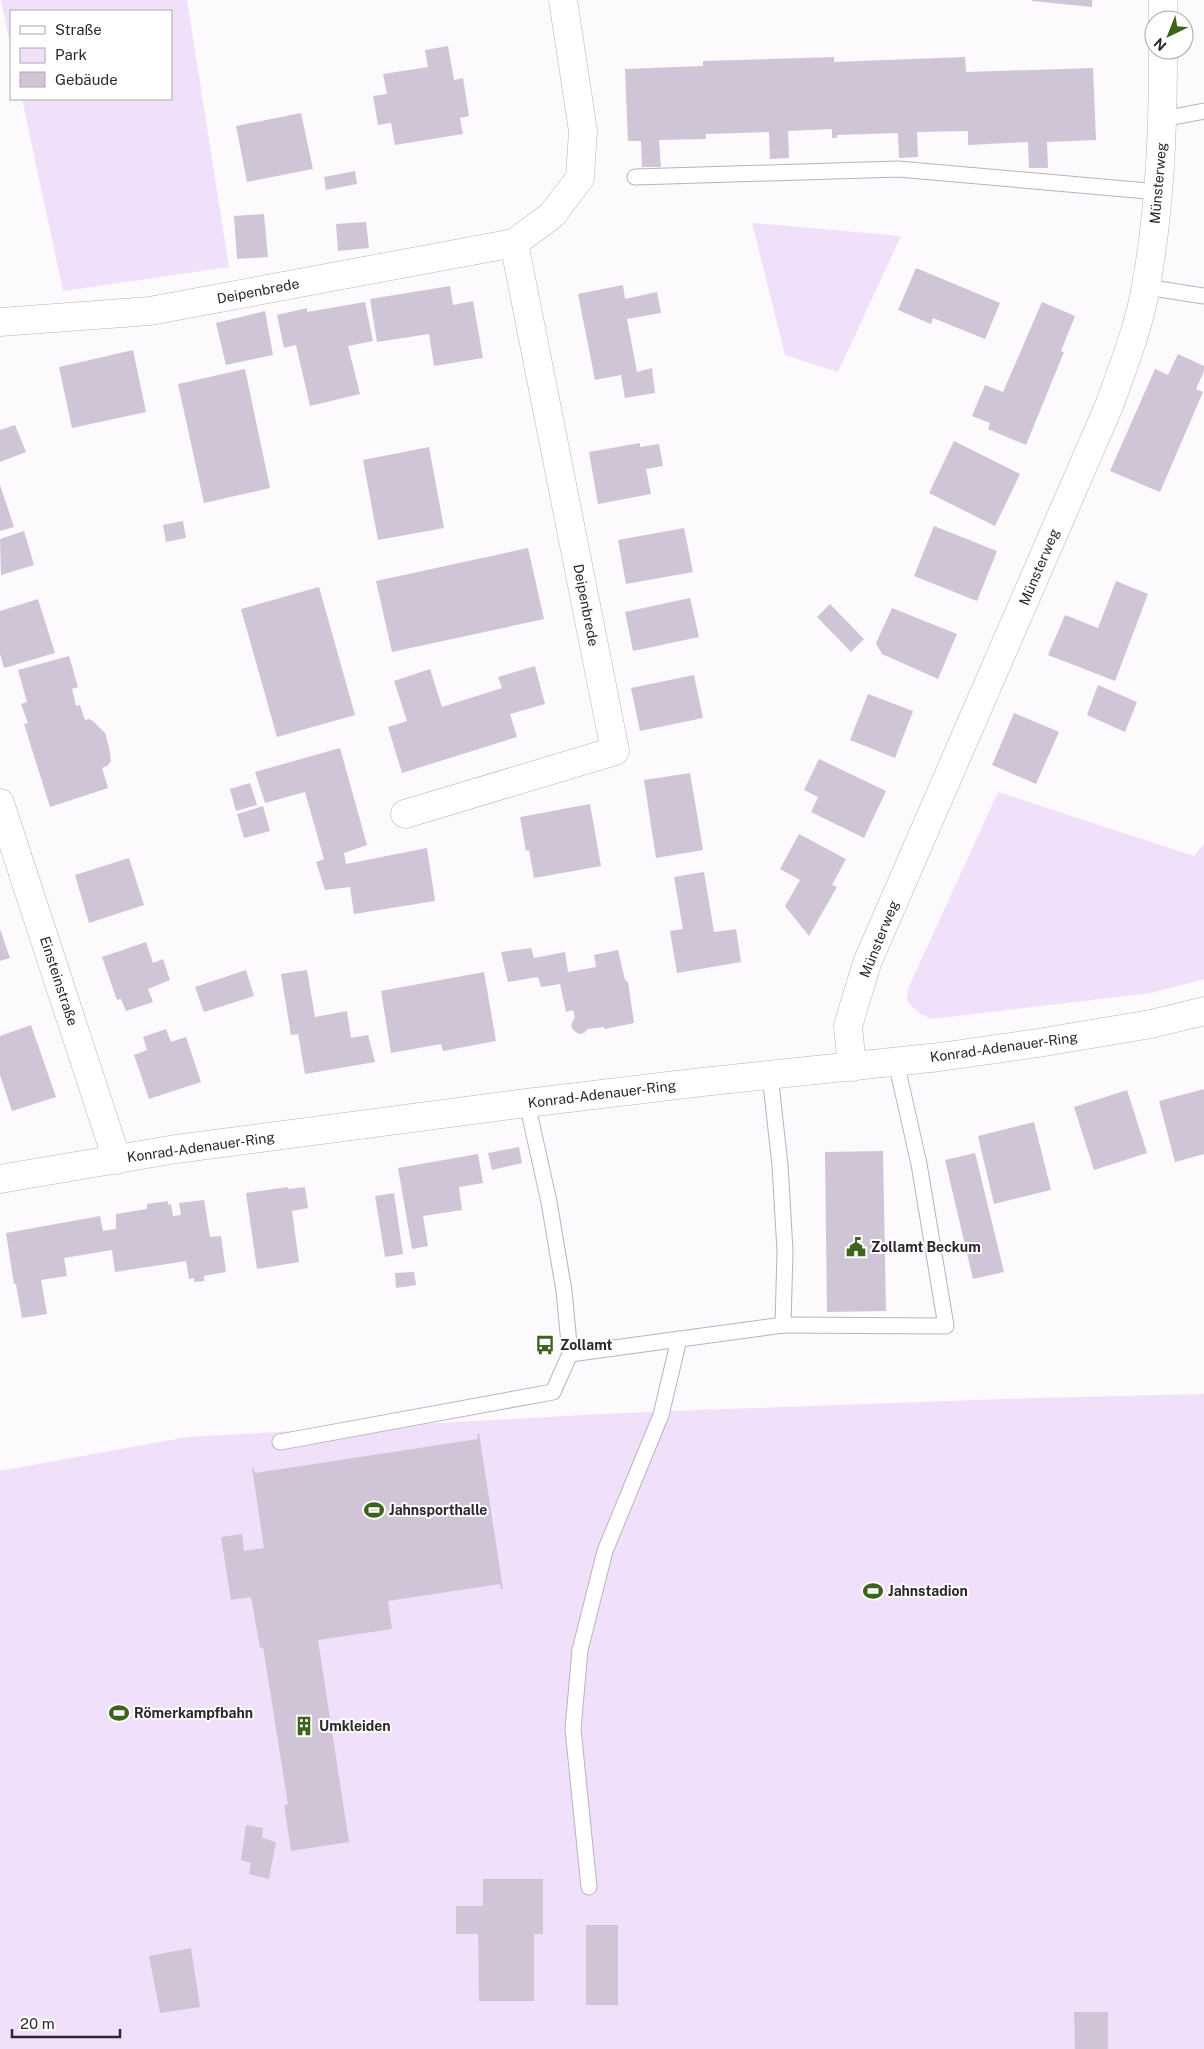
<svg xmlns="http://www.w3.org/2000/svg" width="1204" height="2049" viewBox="0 0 1204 2049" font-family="'Public Sans',sans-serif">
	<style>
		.green { fill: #f1e0fa }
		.building { fill: #d0c5d6 }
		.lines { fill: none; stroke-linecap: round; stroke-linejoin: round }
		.lane-casing { stroke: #bbb1c1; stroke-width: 17 }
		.street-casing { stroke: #bbb1c1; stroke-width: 29 }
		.secondary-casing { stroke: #bbb1c1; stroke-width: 29 }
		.lane { stroke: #fff; stroke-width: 15 }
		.street { stroke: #fff; stroke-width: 28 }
		.secondary { stroke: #fff; stroke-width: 28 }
		.labels { text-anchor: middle; stroke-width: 4; stroke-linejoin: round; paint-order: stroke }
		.street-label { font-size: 14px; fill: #2c282e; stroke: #fff }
		.poi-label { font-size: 14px; font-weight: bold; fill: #2c282e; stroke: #fff; text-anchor: start }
	</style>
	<rect width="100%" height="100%" fill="#fcfafd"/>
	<g class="green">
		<polygon points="1,0 187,0 229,267 63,291 22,99 171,99 171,11 11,11 11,49"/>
		<polygon points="752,223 901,236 838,372 785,355"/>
		<polygon points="998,792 1194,856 1204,844 1204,979 1151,993 932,1019 920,1014 907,1001 908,989"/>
		<polygon points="1204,1394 1204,2049 0,2049 0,1471 187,1437 620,1413 1035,1398"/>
	</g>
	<g class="building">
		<polygon points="1032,0 1092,0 1092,7 1032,1"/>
		<polygon points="448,46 454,80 463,78 469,116 460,118 463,134 395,145 391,123 378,125 373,96 387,94 383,74 428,67 425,50"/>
		<polygon points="834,57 834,62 965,57 966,72 1093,68 1096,140 1047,142 1048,168 1029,168 1028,142 968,145 968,131 917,132 918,157 899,158 898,133 837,135 837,138 832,138 832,129 788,131 789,158 770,159 769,132 706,134 706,139 659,140 661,167 642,167 641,141 628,141 625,69 703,66 703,61"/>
		<polygon points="301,113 313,169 247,182 236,126"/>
		<polygon points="355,171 357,184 326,190 324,177"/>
		<polygon points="264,214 268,257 237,259 234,216"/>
		<polygon points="366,222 369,248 338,251 336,224"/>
		<polygon points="916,268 1000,303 985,339 933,318 931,324 898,310"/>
		<polygon points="623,285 625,299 657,292 661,313 627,319 637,372 652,368 655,393 625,398 621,375 595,380 578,294"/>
		<polygon points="450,286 453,305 473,301 483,358 434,366 429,334 377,342 370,299"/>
		<polygon points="365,302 373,341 348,346 360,394 310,406 296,345 284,348 277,315 307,308 307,312"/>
		<polygon points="1042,302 1075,316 1061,351 1064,352 1026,445 988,429 990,423 972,416 985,385 1003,392"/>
		<polygon points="265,311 273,355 226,365 216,323"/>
		<polygon points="133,350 146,412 72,428 59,367"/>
		<polygon points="1178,354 1204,366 1204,371 1196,389 1203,392 1160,492 1110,471 1155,369 1168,375"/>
		<polygon points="245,369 270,488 204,503 178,384"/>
		<polygon points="15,425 26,452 0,462 0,430"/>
		<polygon points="954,441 1020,474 995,526 929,493"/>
		<polygon points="640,443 640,447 659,444 663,466 646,469 651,494 598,504 589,452"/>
		<polygon points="429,447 444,528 378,540 363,460"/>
		<polygon points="0,485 14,527 0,531"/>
		<polygon points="183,521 186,538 166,542 163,525"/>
		<polygon points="934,526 997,551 977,601 914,576"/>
		<polygon points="684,528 693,572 626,584 618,540"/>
		<polygon points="24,531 34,565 1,575 0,539"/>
		<polygon points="528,548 544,619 392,652 376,581"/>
		<polygon points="1116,581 1148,594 1115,681 1048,655 1065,615 1098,628"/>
		<polygon points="319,587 355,715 277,737 241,609"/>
		<polygon points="690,598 699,637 633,651 625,612"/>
		<polygon points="38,599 55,653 4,668 0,654 0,611"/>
		<polygon points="830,604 864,639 851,652 817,617"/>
		<polygon points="892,608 957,634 938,679 882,654 876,643"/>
		<polygon points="69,656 78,687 72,689 76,706 80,705 85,720 89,719 93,721 105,733 109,747 111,761 107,766 102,768 108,788 50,807 24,724 28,723 21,704 27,702 18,670"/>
		<polygon points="535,666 545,704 510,714 517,737 402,773 388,727 407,721 394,681 430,669 442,707 502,688 498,677"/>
		<polygon points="694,675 703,718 640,731 631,688"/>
		<polygon points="1098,685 1137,702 1125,732 1087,715"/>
		<polygon points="868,694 913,711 895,758 850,740"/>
		<polygon points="1014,713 1059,732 1036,784 992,765"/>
		<polygon points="340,748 367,845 344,853 346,864 427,848 435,901 354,914 350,887 325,890 316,862 324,859 305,792 265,803 255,772"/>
		<polygon points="819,759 886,791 864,838 811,812 818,797 804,790"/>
		<polygon points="690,773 703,850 656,858 644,780"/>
		<polygon points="250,783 257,805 236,811 230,789"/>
		<polygon points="590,804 601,866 534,878 529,850 526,851 520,817"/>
		<polygon points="263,806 270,831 244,838 237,814"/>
		<polygon points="799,834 846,859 832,885 837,887 809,936 785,906 800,880 780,869"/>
		<polygon points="129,858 144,905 89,923 75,875"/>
		<polygon points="704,872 714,932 736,929 741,962 677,973 670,931 683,929 674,877"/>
		<polygon points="0,929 10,958 0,961"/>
		<polygon points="146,942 153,963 163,959 170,980 148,989 153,1002 126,1011 121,999 117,1000 102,957"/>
		<polygon points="531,948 534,958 565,952 568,972 596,967 594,955 618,950 625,980 628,982 634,1023 605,1029 604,1027 588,1029 584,1033 579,1034 573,1030 571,1026 573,1020 575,1018 573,1010 566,1012 560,984 541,987 538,977 508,982 501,952"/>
		<polygon points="246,970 254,996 204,1012 195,987"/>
		<polygon points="307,970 315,1017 347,1011 351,1038 368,1035 375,1062 305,1074 298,1034 291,1035 281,974"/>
		<polygon points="484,972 496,1041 443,1051 441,1044 391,1053 381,991"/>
		<polygon points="31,1025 56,1097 12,1111 0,1075 0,1036"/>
		<polygon points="166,1029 171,1042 186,1037 201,1082 149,1099 134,1055 147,1050 143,1037"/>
		<polygon points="1204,1089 1204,1154 1175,1162 1159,1101"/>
		<polygon points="1127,1090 1147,1153 1094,1170 1074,1107"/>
		<polygon points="1034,1122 1051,1190 994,1204 978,1136"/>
		<polygon points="519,1147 522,1163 492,1170 488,1153"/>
		<polygon points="883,1151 886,1311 827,1312 825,1152"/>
		<polygon points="975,1153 1004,1272 973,1279 945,1160"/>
		<polygon points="478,1154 483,1183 459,1187 462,1210 423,1216 428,1246 412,1249 398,1168"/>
		<polygon points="288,1187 288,1189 305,1187 308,1208 292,1211 299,1262 257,1269 246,1193"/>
		<polygon points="394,1193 403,1254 385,1257 375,1196"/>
		<polygon points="204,1200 210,1237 221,1236 226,1272 204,1276 204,1281 194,1282 194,1278 189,1279 186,1261 115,1272 112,1250 64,1258 67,1276 41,1280 47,1314 22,1318 16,1284 14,1284 6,1233 100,1216 103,1231 108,1230 116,1229 116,1214 147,1209 147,1204 168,1201 168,1205 171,1204 173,1216 181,1215 179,1203"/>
		<polygon points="414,1272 416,1285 396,1288 395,1273"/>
		<polygon points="479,1433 503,1589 501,1589 500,1584 388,1601 392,1629 318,1640 349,1842 291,1851 284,1805 288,1804 263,1647 260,1648 251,1597 231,1600 221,1537 242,1534 244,1551 264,1548 252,1468 254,1469 255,1473 478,1439 477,1434"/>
		<polygon points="246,1825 263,1828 262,1838 276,1842 269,1879 249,1874 251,1863 241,1860"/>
		<polygon points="483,1879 543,1879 543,1934 534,1934 534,2001 479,2001 478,1934 456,1934 456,1906 483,1906"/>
		<rect x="586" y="1925" width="32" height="80"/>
		<polygon points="191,1948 200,2007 160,2013 149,1956"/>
		<polygon points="1074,2012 1108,2012 1108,2049 1075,2049"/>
	</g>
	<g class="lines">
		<defs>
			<g id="lane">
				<polyline points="1163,119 1204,111"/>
				<polyline points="635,177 898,169 1159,192"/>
				<polyline points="1146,287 1204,296"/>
				<polyline points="527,1103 549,1202 564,1291 570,1354 783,1325 785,1251 780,1165 770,1075"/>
				<polyline points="783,1325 946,1326 919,1164 896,1062"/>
				<polyline points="280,1442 553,1392 570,1354"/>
				<polyline points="589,1887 573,1729 580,1650 605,1551 661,1415 679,1339"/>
			</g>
			<g id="street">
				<polyline points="1163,20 1163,0"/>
				<polyline points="0,322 150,311 514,243 552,215 580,178 583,131 563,0"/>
				<polyline points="0,803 117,1160"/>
				<polyline points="405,814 615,751 514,243"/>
				<path d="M852,1067l-4,-41 19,-63 242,-557c14,-39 30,-79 37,-120 14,-78 17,-157 17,-236"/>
			</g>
			<polyline id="secondary" points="0,1179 176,1149 527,1103 702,1082 940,1057 1038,1043 1151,1024 1204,1011"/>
		</defs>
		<use href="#lane" class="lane-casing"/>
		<use href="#street" class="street-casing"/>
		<use href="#secondary" class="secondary-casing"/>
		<use href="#lane" class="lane"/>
		<use href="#street" class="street"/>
		<use href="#secondary" class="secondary"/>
	</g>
	<defs>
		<symbol id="civic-bare" viewBox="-9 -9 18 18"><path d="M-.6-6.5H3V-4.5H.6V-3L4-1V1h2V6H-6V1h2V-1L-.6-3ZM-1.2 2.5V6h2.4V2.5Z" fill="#3d631d" stroke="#fff" stroke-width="2.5" paint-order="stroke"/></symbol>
		<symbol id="bus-bare" viewBox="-9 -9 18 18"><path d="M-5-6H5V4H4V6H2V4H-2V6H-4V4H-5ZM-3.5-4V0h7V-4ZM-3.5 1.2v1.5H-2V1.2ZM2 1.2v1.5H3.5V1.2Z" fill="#3d631d" stroke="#fff" stroke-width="2.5" paint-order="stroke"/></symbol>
		<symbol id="stadium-bare" viewBox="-9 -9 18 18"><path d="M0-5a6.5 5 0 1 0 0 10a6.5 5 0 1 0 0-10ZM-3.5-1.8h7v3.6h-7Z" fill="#3d631d" stroke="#fff" stroke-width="2.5" paint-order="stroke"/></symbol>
		<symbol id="building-bare" viewBox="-9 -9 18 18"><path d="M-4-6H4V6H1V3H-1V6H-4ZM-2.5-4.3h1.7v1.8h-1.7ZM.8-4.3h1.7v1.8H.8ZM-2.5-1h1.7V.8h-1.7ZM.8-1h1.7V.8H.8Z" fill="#3d631d" stroke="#fff" stroke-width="2.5" paint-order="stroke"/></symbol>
	</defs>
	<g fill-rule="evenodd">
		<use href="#civic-bare" x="842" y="1233" width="28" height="28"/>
		<use href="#bus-bare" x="531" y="1331" width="28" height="28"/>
		<use href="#stadium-bare" x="360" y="1496" width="28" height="28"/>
		<use href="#stadium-bare" x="859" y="1577" width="28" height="28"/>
		<use href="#stadium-bare" x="105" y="1699" width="28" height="28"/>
		<use href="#building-bare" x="290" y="1712" width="28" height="28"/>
	</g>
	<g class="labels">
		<g class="street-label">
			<text transform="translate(1158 183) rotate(-85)" y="5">Münsterweg</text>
			<text transform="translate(258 291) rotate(-11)" y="5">Deipenbrede</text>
			<text transform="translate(1039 567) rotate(-67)" y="5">Münsterweg</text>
			<text transform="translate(586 605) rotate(79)" y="5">Deipenbrede</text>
			<text transform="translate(879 939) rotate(-68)" y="5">Münsterweg</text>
			<text transform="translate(59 981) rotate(72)" y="5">Einsteinstraße</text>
			<text transform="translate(1004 1047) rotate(-8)" y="5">Konrad-Adenauer-Ring</text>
			<text transform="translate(602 1094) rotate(-7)" y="5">Konrad-Adenauer-Ring</text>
			<text transform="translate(201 1147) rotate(-8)" y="5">Konrad-Adenauer-Ring</text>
		</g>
		<g class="poi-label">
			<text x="871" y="1252">Zollamt Beckum</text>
			<text x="560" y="1350">Zollamt</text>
			<text x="389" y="1515">Jahnsporthalle</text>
			<text x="888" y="1596">Jahnstadion</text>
			<text x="134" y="1718">Römerkampfbahn</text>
			<text x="319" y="1731">Umkleiden</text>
		</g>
	</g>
	<rect x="10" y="10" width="162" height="90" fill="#ffffff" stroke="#aba9ab"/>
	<rect x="20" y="26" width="25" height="8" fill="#ffffff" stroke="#aba9ab"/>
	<text x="55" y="35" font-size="15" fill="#2c282e">Straße</text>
	<rect x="20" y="48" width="25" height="15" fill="#f1e0fa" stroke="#aba9ab"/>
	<text x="55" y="60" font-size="15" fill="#2c282e">Park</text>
	<rect x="20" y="72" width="25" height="15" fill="#d0c5d6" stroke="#aba9ab"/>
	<text x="55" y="85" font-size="15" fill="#2c282e">Gebäude</text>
	<g transform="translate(1169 35) rotate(223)"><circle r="24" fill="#ffffff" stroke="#aba9ab"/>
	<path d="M0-4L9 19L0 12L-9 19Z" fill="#3d631d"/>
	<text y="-8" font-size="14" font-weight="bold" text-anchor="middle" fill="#2c282e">N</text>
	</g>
	<path d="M12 2029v8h108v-8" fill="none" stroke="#2c282e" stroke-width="2.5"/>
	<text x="20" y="2029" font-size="15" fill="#2c282e" stroke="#ffffff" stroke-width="4" paint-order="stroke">20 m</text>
</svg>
